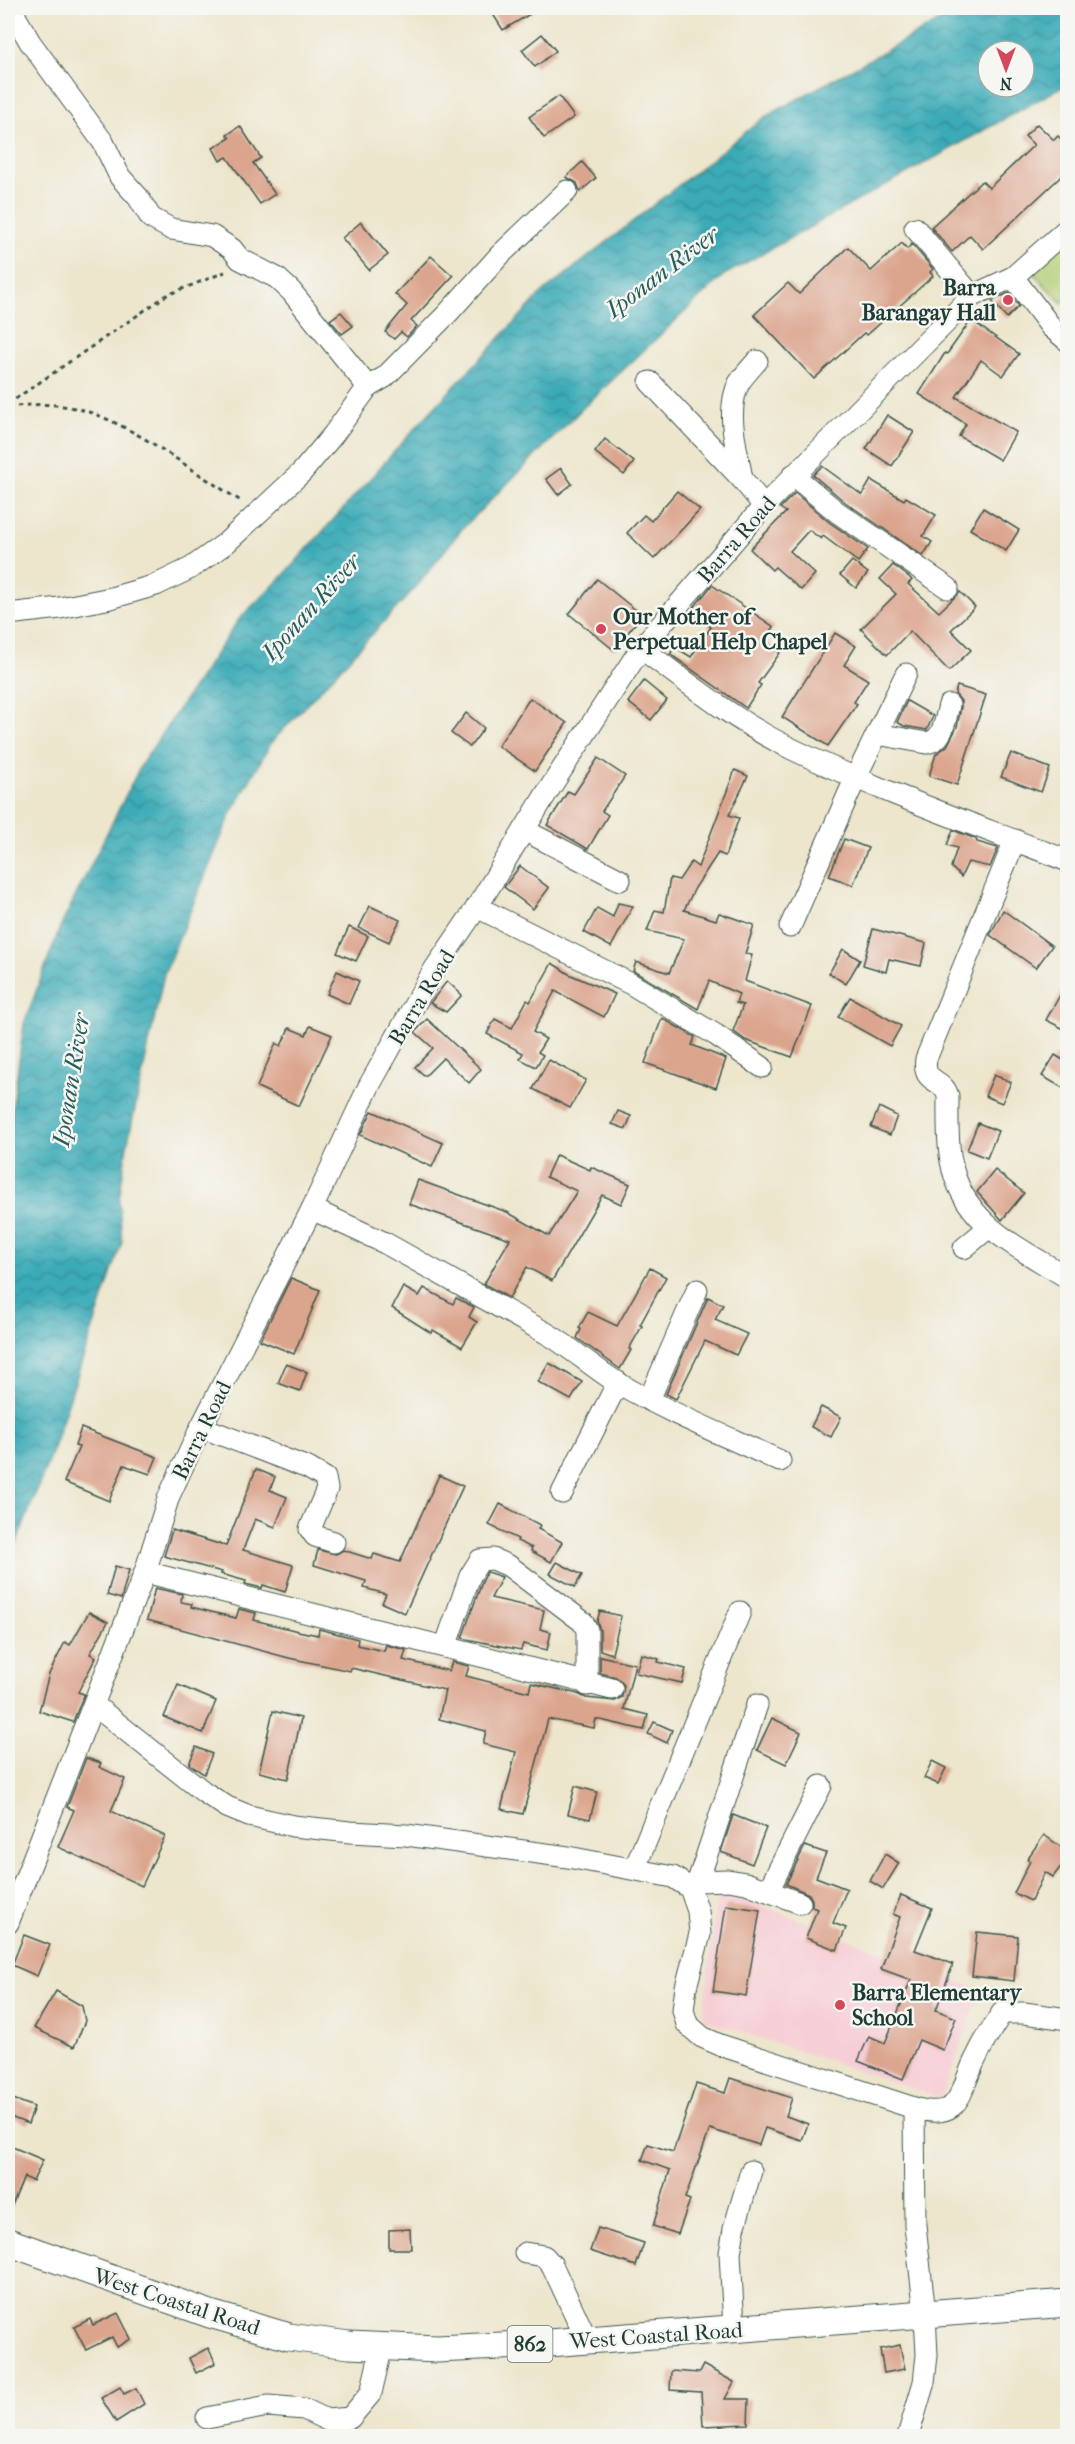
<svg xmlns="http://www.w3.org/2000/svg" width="1075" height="2444" viewBox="0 0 1075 2444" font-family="'IM FELL French Canon',serif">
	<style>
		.built { fill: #f6cfd6 }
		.green { fill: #b1cc72; stroke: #688453; stroke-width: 1.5 }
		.water { fill: url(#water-waves); stroke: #2c7476; stroke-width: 1.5; fill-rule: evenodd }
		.building { fill: #dba48d }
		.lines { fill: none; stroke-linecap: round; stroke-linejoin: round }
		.minor-casing { stroke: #3e564b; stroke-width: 23 }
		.major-casing { stroke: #3e564b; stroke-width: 29 }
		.path { stroke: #3e564b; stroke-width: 3; stroke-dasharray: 4.5 4.5; stroke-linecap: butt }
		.minor { stroke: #fff; stroke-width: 21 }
		.major { stroke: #fff; stroke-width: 27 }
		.poi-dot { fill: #d1495b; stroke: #f6f6f2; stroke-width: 2 }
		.labels { text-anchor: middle; stroke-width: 5; stroke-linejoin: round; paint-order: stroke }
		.shield { fill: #f6f6f2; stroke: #60746d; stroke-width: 1.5 }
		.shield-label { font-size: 21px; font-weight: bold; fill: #1f3d34 }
		.poi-label { font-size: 22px; font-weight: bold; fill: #1f3d34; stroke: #f6f6f2; text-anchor: start }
		.street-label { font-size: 22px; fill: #1f3d34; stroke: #f6f6f2 }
		.water-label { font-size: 24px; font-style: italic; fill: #275e5b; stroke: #f6f6f2 }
	</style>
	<defs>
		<pattern id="water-waves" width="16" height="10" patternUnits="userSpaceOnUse" patternTransform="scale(1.5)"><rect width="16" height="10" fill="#3aabb7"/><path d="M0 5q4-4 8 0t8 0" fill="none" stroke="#308c96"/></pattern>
	</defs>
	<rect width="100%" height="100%" fill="#f6f6f2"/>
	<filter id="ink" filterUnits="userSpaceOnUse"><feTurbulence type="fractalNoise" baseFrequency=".0167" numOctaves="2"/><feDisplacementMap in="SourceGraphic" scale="12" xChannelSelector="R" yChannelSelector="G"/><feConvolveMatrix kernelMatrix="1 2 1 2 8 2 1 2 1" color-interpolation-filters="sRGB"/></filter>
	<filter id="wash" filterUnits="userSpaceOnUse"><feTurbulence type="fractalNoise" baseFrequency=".008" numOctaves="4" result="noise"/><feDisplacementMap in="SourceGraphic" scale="24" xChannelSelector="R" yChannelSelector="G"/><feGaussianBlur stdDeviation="1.35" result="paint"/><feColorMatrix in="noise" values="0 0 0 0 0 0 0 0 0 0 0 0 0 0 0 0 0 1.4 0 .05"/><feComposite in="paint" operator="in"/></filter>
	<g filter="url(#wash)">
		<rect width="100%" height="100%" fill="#ede6cd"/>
		<polygon class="built" points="718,1889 981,1990 941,2098 703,2019"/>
		<polygon class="green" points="1067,232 1067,298 1062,303 1029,269"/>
		<path class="water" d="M963,8h104v76l-343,191 -139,131 -124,124 -43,55 -147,158 -40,71 -67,160 -37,172 -8,54 3,42 -71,212 -43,111v-427l16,-114 36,-97 81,-162 98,-146 43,-42 137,-153 122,-130 224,-177zM988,51h36v36h-36z"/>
		<g id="blocks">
			<g class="building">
				<polygon points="489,8 540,8 503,30"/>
				<polygon points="542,34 556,51 535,67 522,50"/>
				<polygon points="559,96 574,117 544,138 529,117"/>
				<polygon points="1037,124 1054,140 1058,136 1068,145 1068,170 983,249 970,235 952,252 931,227 982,181 989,188 1034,145 1025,136"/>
				<polygon points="240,126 261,158 253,163 275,194 260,204 227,157 220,161 213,148 230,138 227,135"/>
				<polygon points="582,162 596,178 580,192 577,183 566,177"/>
				<polygon points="361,222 388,255 369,270 342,238"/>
				<polygon points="902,243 907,249 912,244 933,269 930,272 933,276 867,335 864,333 814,379 754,315 788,283 799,294 848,247 871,271"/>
				<polygon points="431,256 453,276 411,321 417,326 407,337 401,332 394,339 385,332 407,305 395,294"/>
				<polygon points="1009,293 1019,306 1007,318 992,301"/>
				<polygon points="341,312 353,326 342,334 330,320"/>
				<polygon points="971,320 1019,354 1003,376 981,360 956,397 1016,432 1000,460 959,436 966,424 919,394 945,353 947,354"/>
				<polygon points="887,415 914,432 892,466 866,449"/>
				<polygon points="605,439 634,462 624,475 595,452"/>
				<polygon points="822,466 862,495 871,480 904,500 906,497 936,515 923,536 932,542 923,556 845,502 813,475"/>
				<polygon points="561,468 572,484 558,495 546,479"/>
				<polygon points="677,491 700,510 654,559 627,533 644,515 651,521"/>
				<polygon points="795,493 829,522 868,549 858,562 823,536 821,539 809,530 790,551 815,574 801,590 775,567 772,570 750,549 786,512 780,508"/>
				<polygon points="983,508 1019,530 1006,551 970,529"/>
				<polygon points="852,561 868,573 856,588 840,575"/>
				<polygon points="893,565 909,577 912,580 908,584 939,612 960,592 975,607 951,630 971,650 949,671 910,631 887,655 861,629 896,594 880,579"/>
				<polygon points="597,579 642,615 614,650 569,614"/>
				<polygon points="712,585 774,627 764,641 780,653 758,683 761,685 746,708 670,654 675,647 691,657 711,627 690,612"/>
				<polygon points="835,633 856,646 844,665 868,680 854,702 857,704 828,746 782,717"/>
				<polygon points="644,681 667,700 651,720 628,702"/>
				<polygon points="957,686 986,695 957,785 929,776 936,754 947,746 957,727 961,707 961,701 955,694"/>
				<polygon points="530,698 567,723 535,771 498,746"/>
				<polygon points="907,701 933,716 927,730 904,726 897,722"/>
				<polygon points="466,713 484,728 470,747 451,733"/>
				<polygon points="1011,753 1050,768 1041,792 1001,777"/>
				<polygon points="598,758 625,776 602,811 608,815 588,849 547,825 568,791 574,794"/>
				<polygon points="735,770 748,776 729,815 739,818 725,856 718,853 695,888 684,910 716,920 719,913 754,925 745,954 752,955 745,981 812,1006 792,1057 745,1040 733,1031 743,1005 736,1003 739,994 709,981 698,1009 633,971 636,962 669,973 684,939 647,931 655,910 664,912 670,878 679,880 691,862 698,867"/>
				<polygon points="953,830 976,839 977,842 998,848 990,867 968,862 961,877 951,867 957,848 947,845"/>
				<polygon points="844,839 868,848 853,885 829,876"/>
				<polygon points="520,866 549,888 533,909 504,887"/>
				<polygon points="618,903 633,906 611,947 584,932 597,908 613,917"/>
				<polygon points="370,906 400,920 389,942 359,928"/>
				<polygon points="1003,910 1052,946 1036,968 990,935"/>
				<polygon points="349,927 368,936 356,961 337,953"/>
				<polygon points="873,929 926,943 921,966 889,959 886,972 863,965"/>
				<polygon points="843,949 860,960 846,984 829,973"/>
				<polygon points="552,963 569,974 615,994 604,1017 555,991 533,1032 546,1039 538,1052 543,1055 536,1067 520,1059 523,1053 487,1034 495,1019 512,1028 527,1000 530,1002"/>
				<polygon points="337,971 359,981 349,1004 327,994"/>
				<polygon points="447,981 462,995 446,1012 430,1003"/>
				<polygon points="1068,981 1068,1031 1046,1020"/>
				<polygon points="850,997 901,1026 890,1046 838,1017"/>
				<polygon points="662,1018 695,1037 692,1045 726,1059 716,1088 645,1063"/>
				<polygon points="427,1019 481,1069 469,1083 443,1058 425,1076 415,1067 433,1048 415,1032"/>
				<polygon points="310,1026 332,1035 299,1106 257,1087 276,1043 281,1046 289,1028 306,1035"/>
				<polygon points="1055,1055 1068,1063 1068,1091 1042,1076"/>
				<polygon points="549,1060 586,1080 570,1108 533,1089"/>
				<polygon points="994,1075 1011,1082 1002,1103 985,1096"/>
				<polygon points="879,1107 897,1116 890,1135 871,1127"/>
				<polygon points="372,1111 443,1143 432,1167 360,1135"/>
				<polygon points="618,1111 631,1116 626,1129 612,1124"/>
				<polygon points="978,1123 998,1131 987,1158 967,1150"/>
				<polygon points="556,1155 590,1170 591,1167 630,1184 621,1204 602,1195 552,1281 527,1267 509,1298 484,1284 510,1239 409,1204 418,1180 507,1212 549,1236 577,1191 546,1177"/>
				<polygon points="995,1170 1024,1193 1002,1220 977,1192"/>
				<polygon points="650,1268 666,1277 640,1325 642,1326 629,1349 631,1350 620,1369 577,1338 581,1329 579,1328 588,1312 617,1326"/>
				<polygon points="291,1278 320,1290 294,1354 260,1340"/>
				<polygon points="403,1287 419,1296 424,1288 453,1304 456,1298 474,1307 469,1317 477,1322 462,1347 433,1330 431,1333 392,1308"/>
				<polygon points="708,1297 723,1305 715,1320 747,1334 736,1355 705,1341 676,1399 666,1394"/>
				<polygon points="549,1363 582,1382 571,1400 538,1382"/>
				<polygon points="286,1364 307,1372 300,1391 278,1383"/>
				<polygon points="821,1407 841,1417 831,1437 811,1427"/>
				<polygon points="81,1428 157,1457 150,1474 124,1465 109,1501 64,1482 79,1447 75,1446"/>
				<polygon points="256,1469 275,1477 270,1490 287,1497 275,1527 255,1519 243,1550 293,1565 285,1592 263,1585 262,1588 245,1584 246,1581 221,1574 222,1572 164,1556 172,1530 226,1546"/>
				<polygon points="439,1475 463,1486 405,1613 382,1603 386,1594 364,1588 366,1581 314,1565 318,1550 336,1554 343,1550 372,1559 374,1554 400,1562"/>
				<polygon points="500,1504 540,1525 538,1529 562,1542 551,1562 531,1551 532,1548 517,1541 518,1539 489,1525"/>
				<polygon points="557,1562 582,1575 575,1587 550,1574"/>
				<polygon points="115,1566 129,1570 121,1599 107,1595"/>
				<polygon points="487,1572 502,1577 491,1598 544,1610 540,1629 551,1632 547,1650 523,1644 521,1650 462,1638 482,1582"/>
				<polygon points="155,1588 182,1594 181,1602 192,1604 191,1607 236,1618 239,1609 256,1613 254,1620 298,1631 318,1635 319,1629 358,1639 357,1645 384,1651 386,1645 406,1650 403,1660 449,1671 452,1662 469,1666 466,1676 529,1692 531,1683 578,1694 586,1698 615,1701 622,1697 624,1685 616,1677 600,1673 600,1656 635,1664 624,1709 648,1715 644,1730 596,1719 594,1728 548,1719 523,1814 501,1809 516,1752 483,1744 486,1731 439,1719 445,1690 351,1668 350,1671 289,1658 147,1620"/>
				<polygon points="600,1611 621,1616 612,1654 600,1650 600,1630 597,1621"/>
				<polygon points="89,1612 108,1622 90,1654 96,1657 78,1692 84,1694 73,1722 39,1711 49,1674 65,1642 70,1645"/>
				<polygon points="641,1654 659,1659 658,1662 686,1669 682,1683 636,1673"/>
				<polygon points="178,1685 216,1701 203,1733 164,1717"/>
				<polygon points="273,1711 301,1718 288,1779 259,1772"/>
				<polygon points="772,1718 801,1732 786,1764 757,1750"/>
				<polygon points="654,1722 672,1730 667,1743 648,1734"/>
				<polygon points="196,1747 212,1754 204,1774 189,1764"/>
				<polygon points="86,1758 101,1763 99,1767 125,1779 111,1811 165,1836 142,1886 58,1847 74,1810 67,1807"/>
				<polygon points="932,1761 946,1768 938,1784 924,1778"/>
				<polygon points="575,1786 597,1792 590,1819 568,1814"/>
				<polygon points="733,1815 766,1828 752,1864 721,1852"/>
				<polygon points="1044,1835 1068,1852 1068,1857 1053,1877 1045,1872 1031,1901 1014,1893 1030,1861 1027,1859"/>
				<polygon points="805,1846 826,1853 816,1877 847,1889 833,1923 846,1928 837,1950 806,1938 817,1909 812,1907 812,1900 809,1894 786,1884"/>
				<polygon points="885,1854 899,1863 883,1889 870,1881"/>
				<polygon points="901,1895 932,1908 915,1950 953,1964 936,2010 956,2018 943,2050 919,2040 903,2079 858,2061 869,2036 885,2043 911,1980 881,1969 900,1917 893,1914"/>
				<polygon points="726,1905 760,1910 746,1996 713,1991"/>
				<polygon points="977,1932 1018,1936 1014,1981 972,1976"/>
				<polygon points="24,1935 50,1945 37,1976 12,1965"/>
				<polygon points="56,1991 82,2006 85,2021 74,2047 34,2028"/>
				<polygon points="730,2078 792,2098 786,2116 808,2124 802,2140 765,2128 759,2145 710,2129 685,2198 690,2200 678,2234 653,2226 670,2170 642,2160 648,2144 673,2152 696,2084 725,2093"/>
				<polygon points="8,2097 34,2107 28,2124 8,2116"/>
				<polygon points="8,2145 43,2160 33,2181 24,2177 8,2215"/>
				<polygon points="598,2228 644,2243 636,2266 590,2251"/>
				<polygon points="410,2229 411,2249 389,2249 389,2230"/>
				<polygon points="118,2313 131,2339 117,2347 112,2337 86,2350 74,2327 90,2319 93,2325"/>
				<polygon points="900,2345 905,2369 884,2373 880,2349"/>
				<polygon points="208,2348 216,2363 196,2373 189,2358"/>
				<polygon points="703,2365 734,2382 725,2399 749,2399 748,2424 703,2426 701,2392 670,2390 671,2371 699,2373"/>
				<polygon points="120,2387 124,2394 136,2388 144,2404 116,2422 101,2398"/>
			</g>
		</g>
	</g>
	<g filter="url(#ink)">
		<use href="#blocks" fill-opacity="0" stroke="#3e564b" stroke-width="1.5"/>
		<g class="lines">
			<defs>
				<g id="minor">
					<polyline points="15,8 15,16 30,42 103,142 120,177 138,197 151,218 171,229 212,236 232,249 240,259 277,278 291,291 368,387"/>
					<polyline points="915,228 972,296"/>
					<polyline points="1013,277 1051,327 1068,341"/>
					<polyline points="650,382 742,479 764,506"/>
					<polyline points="793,475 837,512 948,588"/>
					<path d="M742,479c-5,-30 -17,-68 -3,-96 5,-8 12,-15 18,-22"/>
					<polyline points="8,614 60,608 111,598 156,585 191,568 226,543 302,472 333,435 368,387 385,377 448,313 500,255 567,191"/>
					<path d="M641,648c48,36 97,75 151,101 89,43 184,76 276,112"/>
					<path d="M877,734l50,9c17,-3 18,-23 22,-38"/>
					<polyline points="524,830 620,880"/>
					<path d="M1015,840l-89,219c-4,26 16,17 22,37 0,22 -1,44 3,65 11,63 68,86 117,117"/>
					<polyline points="477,907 631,984 716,1035 762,1067"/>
					<polyline points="790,927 856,777 906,674"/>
					<path d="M312,1209l73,34 161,90c26,15 47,35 72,50 51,30 108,53 162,78"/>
					<polyline points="964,1248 988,1228"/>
					<polyline points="649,1400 697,1290"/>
					<polyline points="201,1427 308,1468 325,1478 327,1489 310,1529 315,1536 334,1542"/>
					<polyline points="562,1493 618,1382"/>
					<polyline points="145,1572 612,1689"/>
					<polyline points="445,1647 470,1576 480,1560 493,1559 509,1566 583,1622 587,1630 587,1685"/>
					<path d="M94,1705l110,87 23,15 22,9 44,10 57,6 56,3 162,22 105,20 17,11 8,23 2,23 -14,53 -3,23 4,14 15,13 18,8 194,63c47,13 45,-14 60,-46 8,-17 17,-33 28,-49h22l44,6"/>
					<polyline points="635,1868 740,1612"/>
					<polyline points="698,1881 757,1705"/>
					<polyline points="690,1888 698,1881 728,1880 746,1883 800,1903"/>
					<polyline points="768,1891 821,1786"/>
					<polyline points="8,1923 145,1572 169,1496 201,1427 312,1209 369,1086 434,970 477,907 546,794 641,648 764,506 972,296 1013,277 1068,228"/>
					<polyline points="525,2253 544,2256 552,2265 587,2340"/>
					<polyline points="734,2328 730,2253 734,2229 751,2171"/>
					<polyline points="207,2418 268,2406 304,2409 327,2420 350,2418 371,2393 382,2346"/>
					<polyline points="908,2436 924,2382 927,2355 925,2314 915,2225 914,2108"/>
				</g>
				<polyline id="major" points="8,2242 210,2314 289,2337 349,2345 437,2349 523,2345 1068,2303"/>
			</defs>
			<use href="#minor" class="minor-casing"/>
			<use href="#major" class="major-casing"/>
			<g class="path">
				<polyline points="8,404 167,295 225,272"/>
				<path d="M8,407c18,-2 37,-4 55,-1 58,7 127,65 178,95"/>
			</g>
			<use href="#minor" class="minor"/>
			<use href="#major" class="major"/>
		</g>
	</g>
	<g class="poi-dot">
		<circle cx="1008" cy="300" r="6"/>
		<circle cx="601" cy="629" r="6"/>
		<circle cx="840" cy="2005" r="6"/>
	</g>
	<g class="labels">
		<rect class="shield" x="507.5" y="2326" width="45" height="36" rx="4.5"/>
		<g class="shield-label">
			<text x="530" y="2351">862</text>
		</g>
		<g class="poi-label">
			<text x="996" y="295" text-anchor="end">Barra<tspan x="996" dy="25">Barangay Hall</tspan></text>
			<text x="613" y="624">Our Mother of<tspan x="613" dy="25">Perpetual Help Chapel</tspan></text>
			<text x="852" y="2000">Barra Elementary<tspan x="852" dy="25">School</tspan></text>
		</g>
		<g class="street-label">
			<text transform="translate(736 539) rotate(-49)" y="8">Barra Road</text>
			<text transform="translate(421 997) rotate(-59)" y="8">Barra Road</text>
			<text transform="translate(201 1430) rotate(-64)" y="8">Barra Road</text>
			<text transform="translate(177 2301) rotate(18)" y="8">West Coastal Road</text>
			<text transform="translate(656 2335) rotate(-4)" y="8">West Coastal Road</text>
		</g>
		<g class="water-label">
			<text transform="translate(662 272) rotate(-37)" y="8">Iponan River</text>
			<text transform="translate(311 607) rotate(-48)" y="8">Iponan River</text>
			<text transform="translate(71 1080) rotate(-81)" y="8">Iponan River</text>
		</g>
	</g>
	<rect width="1075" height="2444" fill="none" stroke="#f6f6f2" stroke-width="30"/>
	<g transform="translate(1006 69) rotate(180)"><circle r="28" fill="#f6f6f2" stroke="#a0aca6" stroke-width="1.5"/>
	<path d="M0-4.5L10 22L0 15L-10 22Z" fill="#d1495b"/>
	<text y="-9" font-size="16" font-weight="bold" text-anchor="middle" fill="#1f3d34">N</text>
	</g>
</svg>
